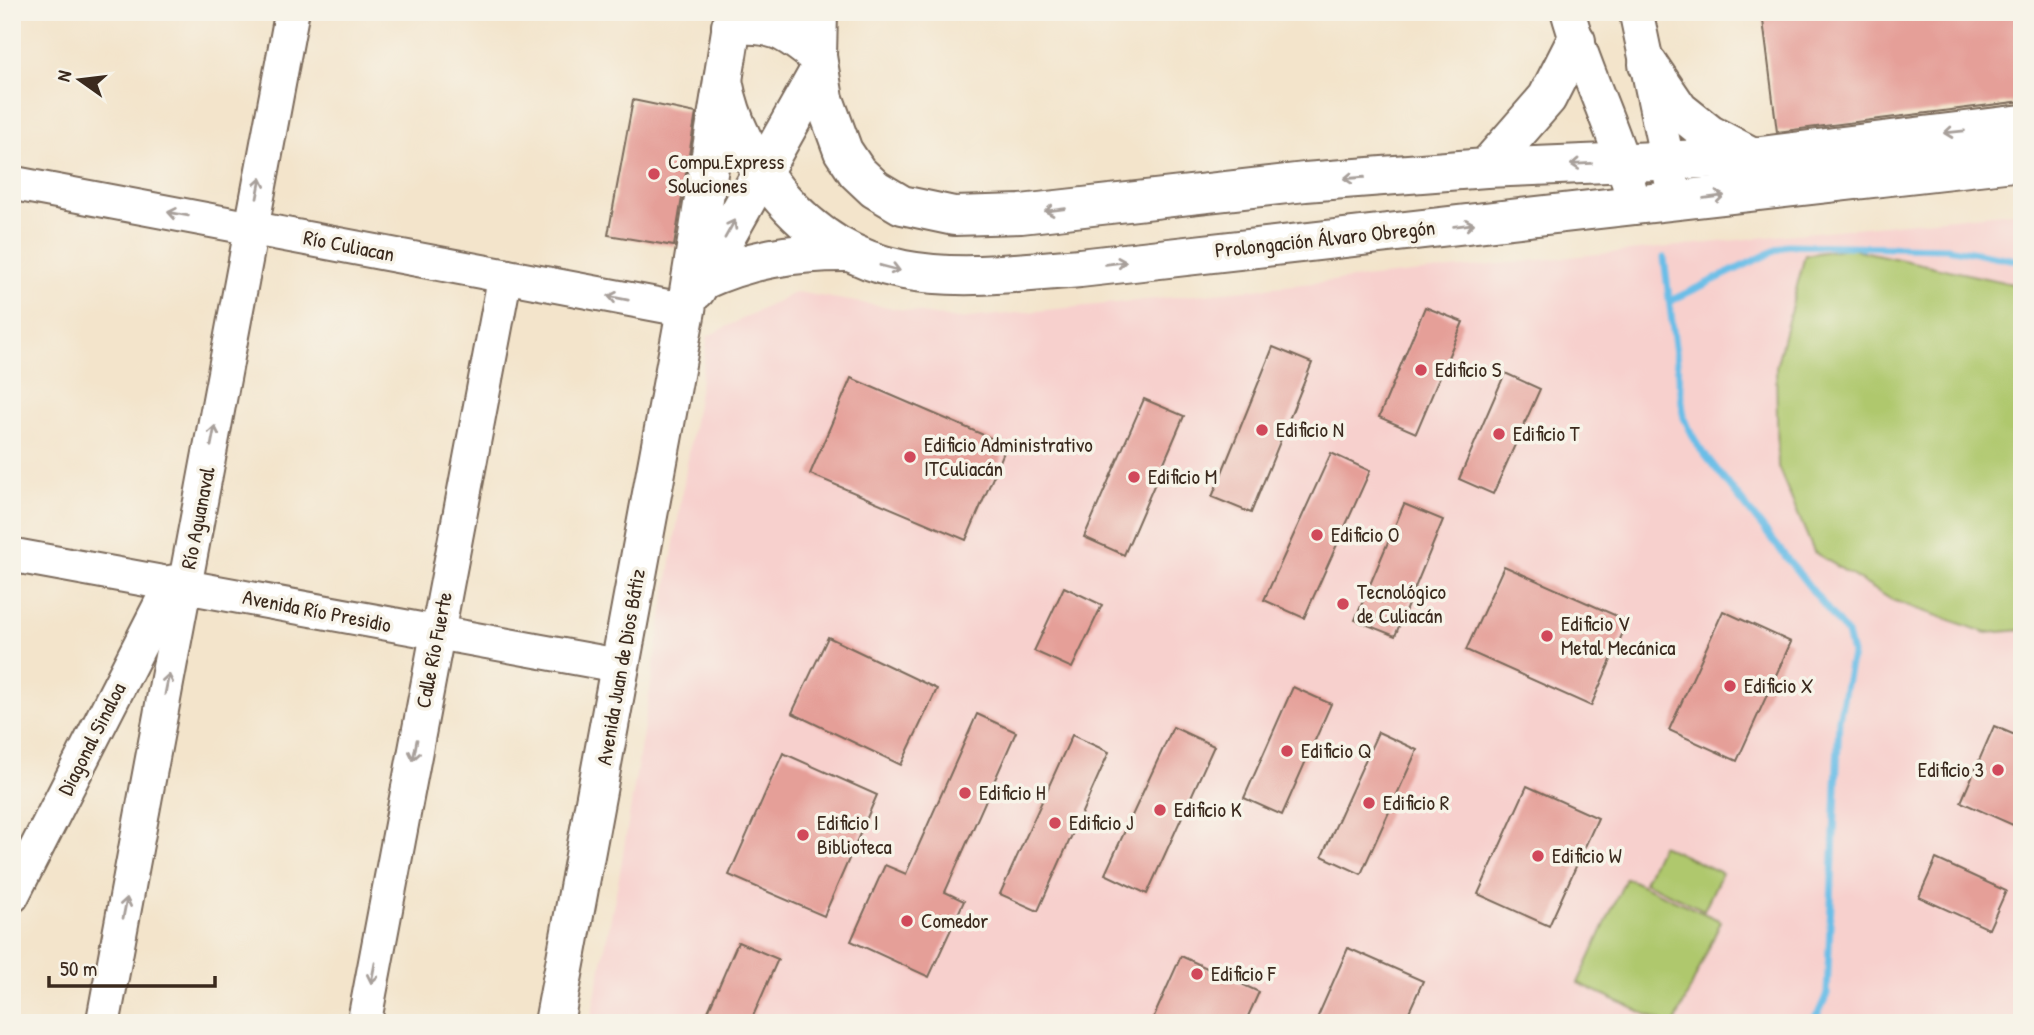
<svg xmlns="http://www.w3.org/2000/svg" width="2034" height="1035" viewBox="0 0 2034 1035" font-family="'Patrick Hand',sans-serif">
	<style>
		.built { fill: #f7d0cd }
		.green { fill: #afc86d; stroke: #757946; stroke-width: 2 }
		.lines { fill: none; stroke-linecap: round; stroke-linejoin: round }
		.stream { stroke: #6bbee7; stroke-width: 7 }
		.building { fill: #e59f98 }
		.minor-casing { stroke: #7b6b5b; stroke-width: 37 }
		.major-casing { stroke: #7b6b5b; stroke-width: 42 }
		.minor { stroke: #fff; stroke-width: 33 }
		.major { stroke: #fff; stroke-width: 38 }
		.oneway { stroke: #a79f9a }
		.poi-dot { fill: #d1495b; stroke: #f7f3e8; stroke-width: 2.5 }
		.labels { text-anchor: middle; stroke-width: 7; stroke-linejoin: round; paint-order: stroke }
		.poi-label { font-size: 21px; fill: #3b2a1e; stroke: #f7f3e8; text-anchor: start }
		.street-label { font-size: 21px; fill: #3b2a1e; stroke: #f7f3e8 }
	</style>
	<rect width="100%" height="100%" fill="#f7f3e8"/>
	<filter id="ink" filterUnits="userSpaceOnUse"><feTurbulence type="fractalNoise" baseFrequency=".0143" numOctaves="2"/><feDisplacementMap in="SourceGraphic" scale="14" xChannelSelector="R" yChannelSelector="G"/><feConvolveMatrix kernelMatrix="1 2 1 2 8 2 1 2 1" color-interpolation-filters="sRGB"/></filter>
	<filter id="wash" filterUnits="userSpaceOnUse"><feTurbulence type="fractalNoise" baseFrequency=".00686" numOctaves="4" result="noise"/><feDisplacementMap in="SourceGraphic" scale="28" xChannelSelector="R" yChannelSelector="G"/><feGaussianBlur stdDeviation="1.57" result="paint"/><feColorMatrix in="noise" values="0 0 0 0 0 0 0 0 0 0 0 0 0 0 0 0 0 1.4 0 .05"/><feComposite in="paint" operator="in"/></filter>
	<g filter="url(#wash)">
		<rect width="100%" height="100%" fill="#f3e4cb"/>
		<polygon class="built" points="2022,211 2022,1023 590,1023 620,872 708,336 796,292 958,319"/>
		<g class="green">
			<polygon points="1848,248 2022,286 2022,630 1987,633 1892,600 1814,552 1778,467 1776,367 1805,255"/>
			<polygon points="1661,845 1722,873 1704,910 1644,882"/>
			<polygon points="1626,878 1721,921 1675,1023 1665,1023 1578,983"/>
		</g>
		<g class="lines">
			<g class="stream">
				<polyline points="1664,258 1684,418 1698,446 1847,634 1852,654 1839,719 1827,994 1819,1012 1810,1023"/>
				<polyline points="1670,301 1787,245 1947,248 2022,261"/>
			</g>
		</g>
		<g id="blocks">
			<g class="building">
				<polygon points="1762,12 2022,12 2022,101 1777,132"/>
				<polygon points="633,100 696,113 674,246 608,235"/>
				<polygon points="1425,307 1463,322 1416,433 1379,417"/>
				<polygon points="1273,347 1312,363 1251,513 1212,497"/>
				<polygon points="1505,373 1540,389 1493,494 1459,479"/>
				<polygon points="851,378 1007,445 966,540 810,474"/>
				<polygon points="1144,399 1184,416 1124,555 1084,537"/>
				<polygon points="1331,453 1370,471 1304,618 1264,600"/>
				<polygon points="1404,504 1443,520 1395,636 1355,620"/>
				<polygon points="1504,566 1628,621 1591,706 1466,650"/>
				<polygon points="1064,587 1102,605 1072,668 1034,651"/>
				<polygon points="1723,611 1791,642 1737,761 1669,730"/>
				<polygon points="828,637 937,689 901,765 792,713"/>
				<polygon points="1293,687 1331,704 1282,815 1244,798"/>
				<polygon points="977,714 1016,732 945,892 964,901 929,977 851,941 885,865 906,874"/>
				<polygon points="1994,726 2022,738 2022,829 1961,802"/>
				<polygon points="1173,727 1214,746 1147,894 1105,874"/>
				<polygon points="1378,732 1417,750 1361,874 1322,856"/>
				<polygon points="1072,735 1109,752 1038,911 1000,894"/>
				<polygon points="783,753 877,795 824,916 729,875"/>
				<polygon points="1527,786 1598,818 1549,926 1478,894"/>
				<polygon points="1936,859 2006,891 1989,929 1919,897"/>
				<polygon points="738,942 778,959 750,1023 703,1023"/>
				<polygon points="1348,948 1423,981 1404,1023 1315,1023"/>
				<polygon points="1181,956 1259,992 1245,1023 1151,1023"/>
			</g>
		</g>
	</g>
	<g filter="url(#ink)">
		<use href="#blocks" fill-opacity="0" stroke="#7b6b5b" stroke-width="2"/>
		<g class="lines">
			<defs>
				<g id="minor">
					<path d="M1568,12c18,66 53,127 66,195"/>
					<polyline points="1636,12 1676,202"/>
					<polyline points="12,183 686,310"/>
					<polyline points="12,555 621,666"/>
					<polyline points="12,896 172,582"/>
					<polyline points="103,1023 292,12"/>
					<polyline points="364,1023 505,276"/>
				</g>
				<g id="major">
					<polyline points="818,12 817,56 824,99 843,151 857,172 875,189 902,205 954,216 1021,214 1305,182 1486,168 1753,157 2022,124"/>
					<path d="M731,26c40,-5 56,5 86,30"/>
					<polyline points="1648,64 1679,110 1709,134 1751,156"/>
					<path d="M723,81c8,42 26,76 53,110 85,104 185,86 304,77l942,-107"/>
					<polyline points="1486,168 1547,98 1576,41"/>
					<path d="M701,281c48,-22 92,-29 145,-29"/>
					<polyline points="696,290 818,73"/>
					<polyline points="554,1023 686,310 734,12"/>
				</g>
			</defs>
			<use href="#minor" class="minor-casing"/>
			<use href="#major" class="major-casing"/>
			<use href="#minor" class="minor"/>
			<use href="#major" class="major"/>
		</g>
		<defs><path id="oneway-shaft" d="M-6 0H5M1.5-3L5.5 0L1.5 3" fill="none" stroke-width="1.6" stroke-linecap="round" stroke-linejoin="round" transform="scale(1.75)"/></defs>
		<g class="oneway">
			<use href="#oneway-shaft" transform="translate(1954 132) rotate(174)"/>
			<use href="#oneway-shaft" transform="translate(1581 164) rotate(177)"/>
			<use href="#oneway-shaft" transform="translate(1354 178) rotate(176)"/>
			<use href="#oneway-shaft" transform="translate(259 188) rotate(-79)"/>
			<use href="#oneway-shaft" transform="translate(1714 197) rotate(-7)"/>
			<use href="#oneway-shaft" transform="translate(1055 210) rotate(173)"/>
			<use href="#oneway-shaft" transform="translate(178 214) rotate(-170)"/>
			<use href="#oneway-shaft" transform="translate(1464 225) rotate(-7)"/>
			<use href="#oneway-shaft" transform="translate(730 229) rotate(-61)"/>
			<use href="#oneway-shaft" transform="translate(1116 263) rotate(-8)"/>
			<use href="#oneway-shaft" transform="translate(890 268) rotate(15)"/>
			<use href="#oneway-shaft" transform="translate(618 298) rotate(-169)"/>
			<use href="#oneway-shaft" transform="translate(213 436) rotate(-79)"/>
			<use href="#oneway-shaft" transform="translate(167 684) rotate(-79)"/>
			<use href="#oneway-shaft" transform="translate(415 750) rotate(101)"/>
			<use href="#oneway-shaft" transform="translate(125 908) rotate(-79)"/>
			<use href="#oneway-shaft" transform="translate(373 973) rotate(101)"/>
		</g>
	</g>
	<g class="poi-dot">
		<circle cx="654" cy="174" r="7"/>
		<circle cx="1421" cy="370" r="7"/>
		<circle cx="1262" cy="430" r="7"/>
		<circle cx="1499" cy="434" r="7"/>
		<circle cx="910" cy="457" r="7"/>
		<circle cx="1134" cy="477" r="7"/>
		<circle cx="1317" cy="535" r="7"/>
		<circle cx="1343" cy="604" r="7"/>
		<circle cx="1547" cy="636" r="7"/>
		<circle cx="1730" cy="686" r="7"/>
		<circle cx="1287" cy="751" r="7"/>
		<circle cx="1998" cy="770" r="7"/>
		<circle cx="965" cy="793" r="7"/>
		<circle cx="1369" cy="803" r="7"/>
		<circle cx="1160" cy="810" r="7"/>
		<circle cx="1055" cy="823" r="7"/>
		<circle cx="803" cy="835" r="7"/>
		<circle cx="1538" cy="856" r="7"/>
		<circle cx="907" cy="921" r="7"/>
		<circle cx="1197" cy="974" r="7"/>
	</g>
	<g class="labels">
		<g class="poi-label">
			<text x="668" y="169">Compu.Express<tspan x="668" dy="24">Soluciones</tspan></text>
			<text x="1435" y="377">Edificio S</text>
			<text x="1276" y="437">Edificio N</text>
			<text x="1513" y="441">Edificio T</text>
			<text x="924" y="452">Edificio Administrativo<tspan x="924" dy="24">ITCuliacán</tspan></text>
			<text x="1148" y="484">Edificio M</text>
			<text x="1331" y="542">Edificio O</text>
			<text x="1357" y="599">Tecnológico<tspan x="1357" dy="24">de Culiacán</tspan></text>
			<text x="1561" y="631">Edificio V<tspan x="1561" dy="24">Metal Mecánica</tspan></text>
			<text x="1744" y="693">Edificio X</text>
			<text x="1301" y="758">Edificio Q</text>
			<text x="1984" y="777" text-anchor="end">Edificio 3</text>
			<text x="979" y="800">Edificio H</text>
			<text x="1383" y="810">Edificio R</text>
			<text x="1174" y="817">Edificio K</text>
			<text x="817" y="830">Edificio I<tspan x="817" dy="24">Biblioteca</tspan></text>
			<text x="1069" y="830">Edificio J</text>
			<text x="1552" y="863">Edificio W</text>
			<text x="921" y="928">Comedor</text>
			<text x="1211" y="981">Edificio F</text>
		</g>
		<g class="street-label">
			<text transform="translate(1325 239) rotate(-6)" y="7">Prolongación Álvaro Obregón</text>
			<text transform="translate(349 246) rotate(11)" y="7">Río Culiacan</text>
			<text transform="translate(198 518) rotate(-79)" y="7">Río Aguanaval</text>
			<text transform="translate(317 611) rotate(11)" y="7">Avenida Río Presidio</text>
			<text transform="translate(434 650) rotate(-79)" y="7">Calle Río Fuerte</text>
			<text transform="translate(621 667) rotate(-80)" y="7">Avenida Juan de Dios Bátiz</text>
			<text transform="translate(92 739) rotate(-63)" y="7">Diagonal Sinaloa</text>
		</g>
	</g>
	<rect width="2034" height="1035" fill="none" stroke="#f7f3e8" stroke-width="42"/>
	<g transform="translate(80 80) rotate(284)" stroke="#f7f3e8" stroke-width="5" paint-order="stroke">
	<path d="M0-5L12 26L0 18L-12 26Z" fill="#3b2a1e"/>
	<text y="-10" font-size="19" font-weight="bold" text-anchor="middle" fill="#3b2a1e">N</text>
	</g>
	<path d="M49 976v10h166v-10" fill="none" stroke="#3b2a1e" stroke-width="3.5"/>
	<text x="60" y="976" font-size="21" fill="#3b2a1e" stroke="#f7f3e8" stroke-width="5" paint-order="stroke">50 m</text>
</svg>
